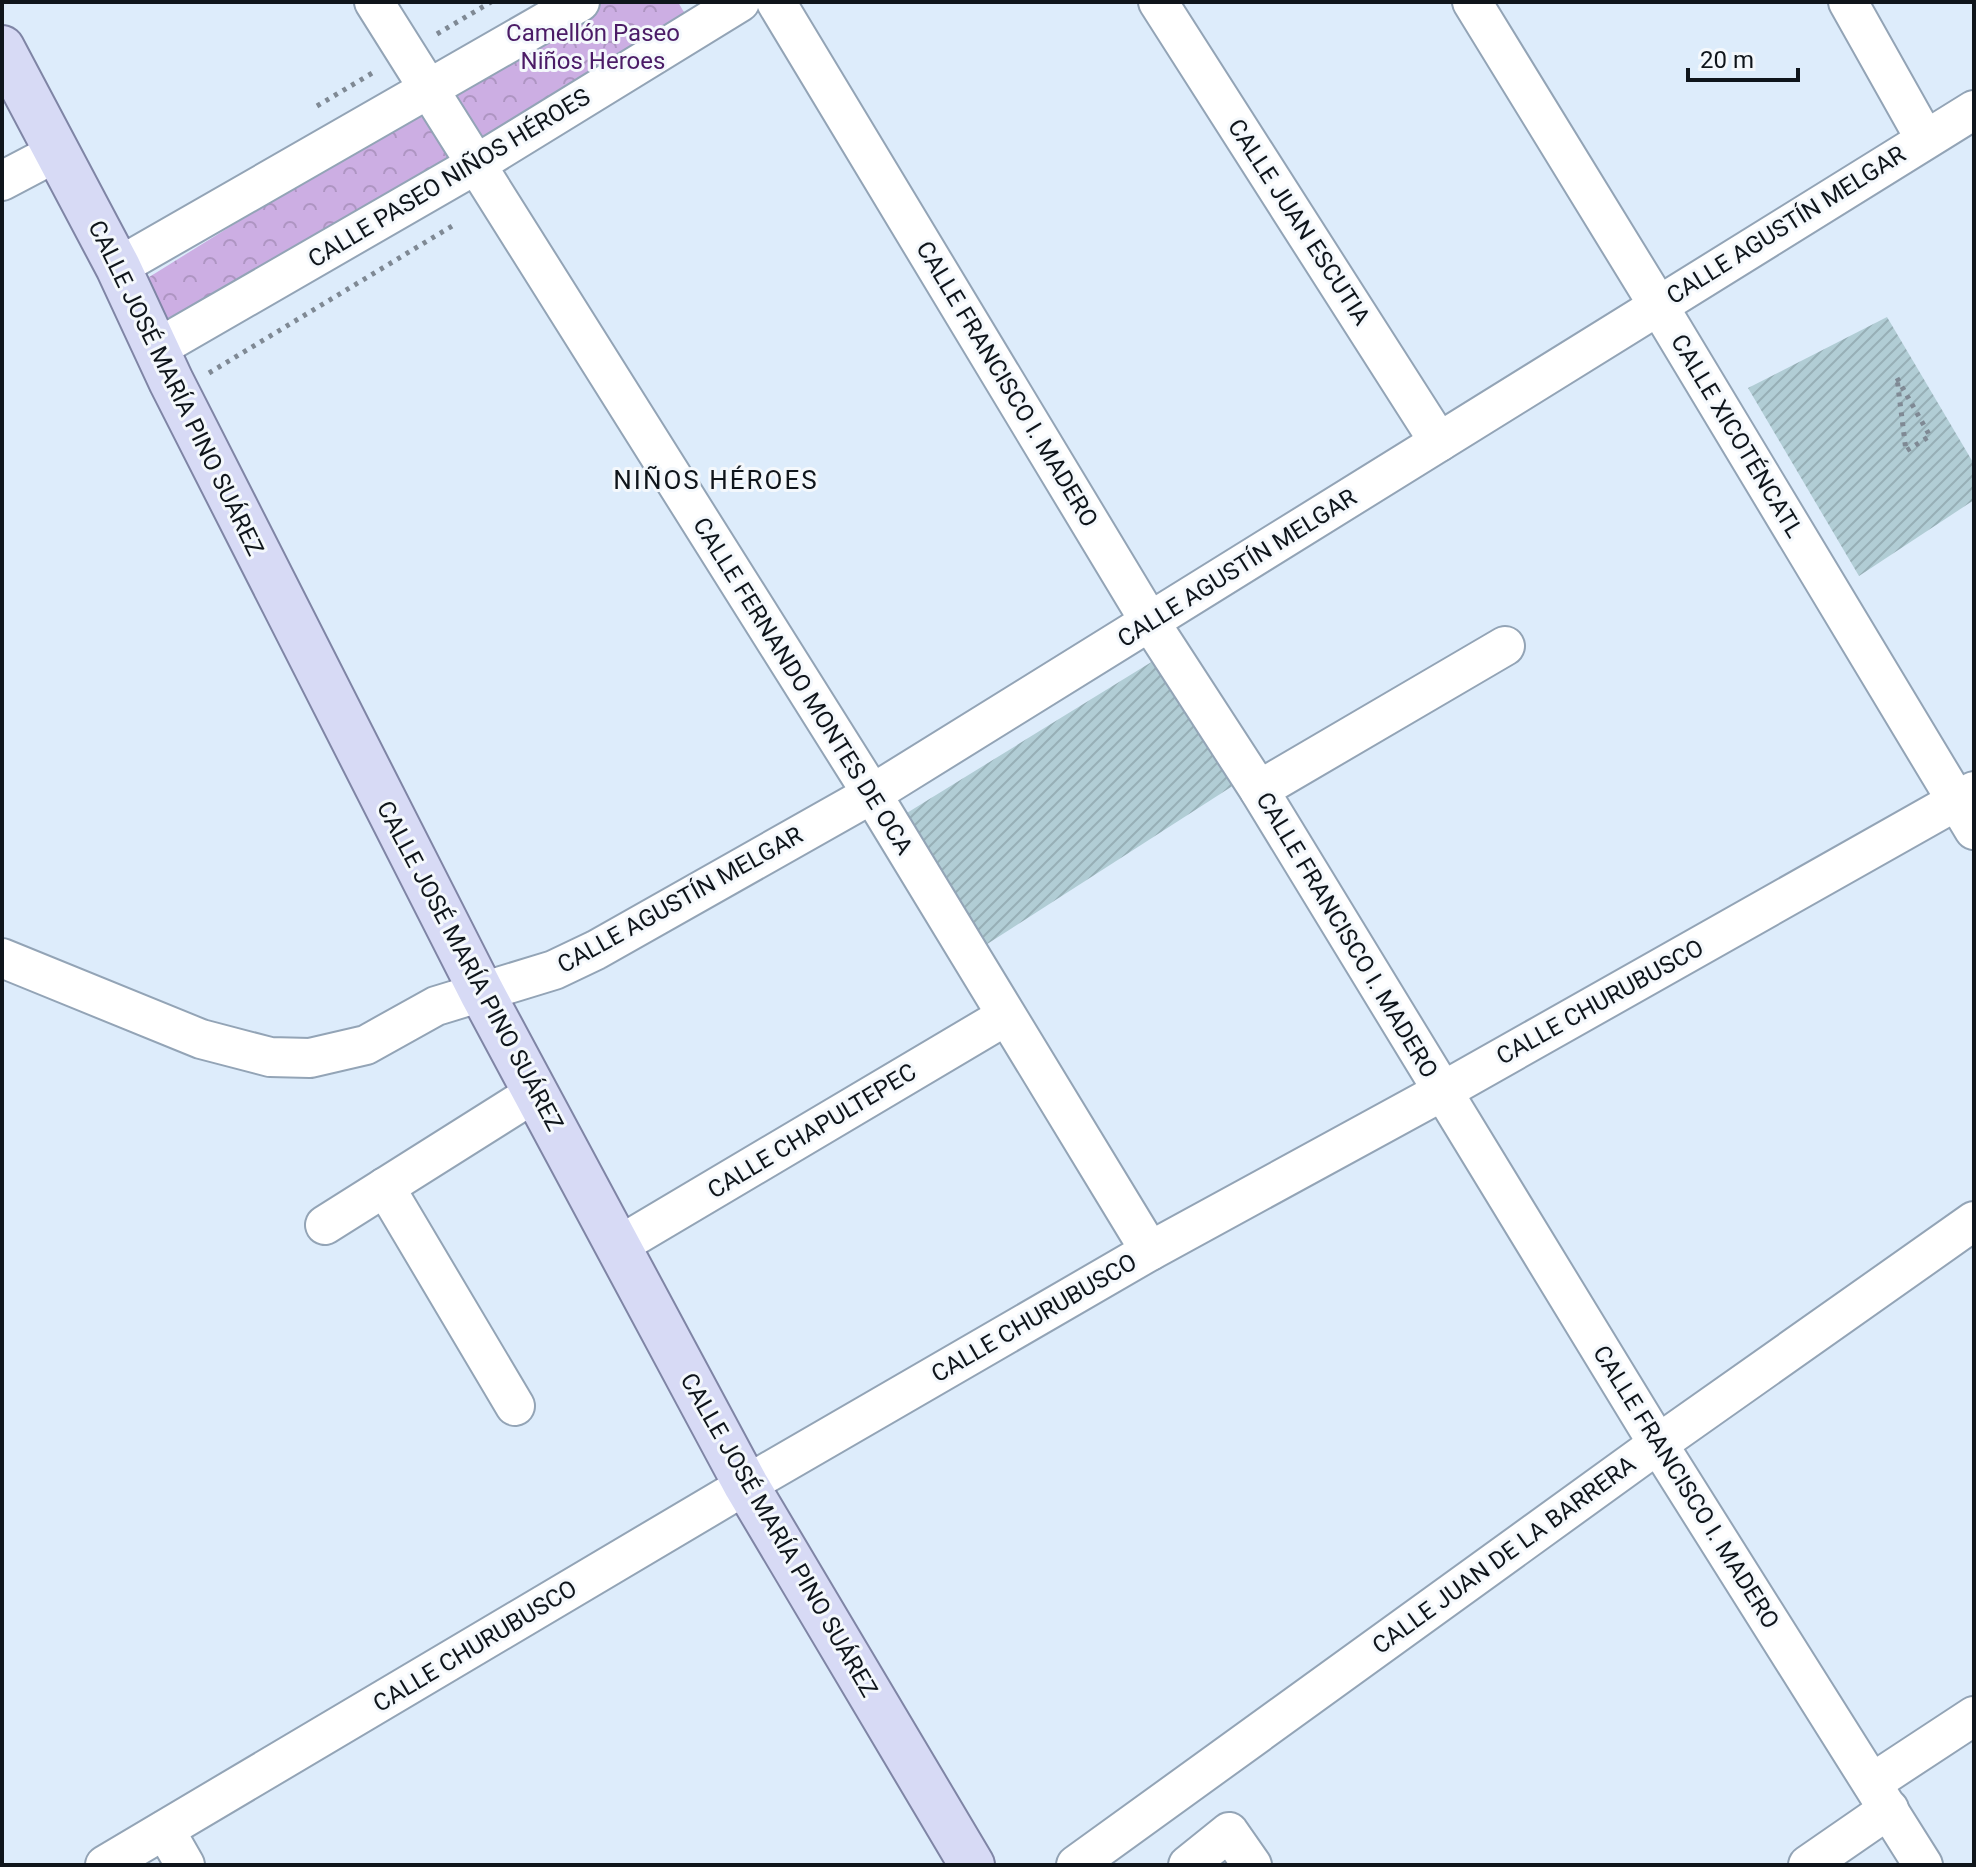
<svg xmlns="http://www.w3.org/2000/svg" width="1976" height="1867" viewBox="0 0 1976 1867" font-family="Roboto,sans-serif">
	<style>
		.park { fill: url(#park-crowns) }
		.building { fill: url(#building-hatch) }
		.lines { fill: none; stroke-linecap: round; stroke-linejoin: round }
		.minor-casing { stroke: #93a4b6; stroke-width: 42 }
		.major-casing { stroke: #7f85a5; stroke-width: 48 }
		.path { stroke: #7f8994; stroke-width: 5; stroke-dasharray: 4 6; stroke-linecap: butt }
		.minor { stroke: #fff; stroke-width: 38 }
		.major { stroke: #d7daf5; stroke-width: 44 }
		.labels { text-anchor: middle; stroke-width: 6; stroke-linejoin: round; paint-order: stroke }
		.park-label { font-size: 24px; fill: #4b1b66; stroke: #f4f8fc }
		.street-label { font-size: 24px; fill: #0f151b; stroke: #f4f8fc }
		.neighbourhood-label { font-size: 26px; letter-spacing: 2px; fill: #0f151b; stroke: #f4f8fc }
	</style>
	<defs>
		<pattern id="park-crowns" width="20" height="18" patternUnits="userSpaceOnUse" patternTransform="scale(2)"><rect width="20" height="18" fill="#ccaee3"/><path d="M2 6a3 3 0 1 1 6 0M12 15a3 3 0 1 1 6 0" fill="none" stroke="#ae95c2"/></pattern>
		<pattern id="building-hatch" width="6" height="6" patternUnits="userSpaceOnUse" patternTransform="scale(2)"><rect width="6" height="6" fill="#b1cdd5"/><path d="M-1 1l2-2M0 6l6-6M5 7l2-2" fill="none" stroke="#97afb6"/></pattern>
	</defs>
	<rect width="100%" height="100%" fill="#ddecfb"/>
	<polygon class="park" points="591,2 678,2 685,14 181,345 146,279"/>
	<g class="building">
		<polygon points="1887,317 1974,464 1974,500 1859,576 1748,388"/>
		<polygon points="1166,653 1245,778 981,948 902,816"/>
	</g>
	<g class="lines">
		<defs>
			<g id="minor">
				<polyline points="374,2 872,794 1150,1251"/>
				<polyline points="776,2 1150,622 1259,790 1658,1444 1923,1865"/>
				<polyline points="1158,2 1439,442"/>
				<polyline points="1472,2 1658,305 1974,830"/>
				<polyline points="1848,2 1925,139"/>
				<polyline points="2,181 57,152"/>
				<polyline points="118,267 580,2"/>
				<polyline points="156,349 475,165 740,2"/>
				<polyline points="1259,790 1505,646"/>
				<polyline points="2,958 201,1039 270,1057 310,1058 366,1045 436,1006 554,970 596,950 872,794 1974,110"/>
				<polyline points="385,1187 515,1406"/>
				<polyline points="325,1225 536,1092"/>
				<polyline points="618,1246 1006,1016"/>
				<polyline points="1872,1783 1974,1716"/>
				<polyline points="165,1830 185,1865"/>
				<polyline points="105,1865 746,1485 1150,1251 1443,1091 1974,791"/>
				<polyline points="1076,1865 1658,1444 1974,1221"/>
				<polyline points="1188,1865 1229,1832 1252,1865"/>
				<polyline points="1808,1865 1889,1809"/>
			</g>
			<polyline id="major" points="2,48 118,267 171,381 482,993 746,1485 972,1865"/>
		</defs>
		<use href="#minor" class="minor-casing"/>
		<use href="#major" class="major-casing"/>
		<g class="path">
			<polyline points="437,34 491,2"/>
			<polyline points="317,106 374,72"/>
			<polyline points="209,373 457,223"/>
			<polygon points="1897,378 1930,436 1906,451"/>
		</g>
		<use href="#minor" class="minor"/>
		<use href="#major" class="major"/>
	</g>
	<g class="labels">
		<g class="park-label">
			<text x="593" y="41">Camellón Paseo<tspan x="593" dy="28">Niños Heroes</tspan></text>
		</g>
		<g class="street-label">
			<text transform="translate(449 178) rotate(-31)" y="8">CALLE PASEO NIÑOS HÉROES</text>
			<text transform="translate(1299 222) rotate(57)" y="8">CALLE JUAN ESCUTIA</text>
			<text transform="translate(1786 225) rotate(-32)" y="8">CALLE AGUSTÍN MELGAR</text>
			<text transform="translate(1007 384) rotate(59)" y="8">CALLE FRANCISCO I. MADERO</text>
			<text transform="translate(176 388) rotate(64)" y="8">CALLE JOSÉ MARÍA PINO SUÁREZ</text>
			<text transform="translate(1737 436) rotate(59)" y="8">CALLE XICOTÉNCATL</text>
			<text transform="translate(1237 568) rotate(-32)" y="8">CALLE AGUSTÍN MELGAR</text>
			<text transform="translate(803 686) rotate(58)" y="8">CALLE FERNANDO MONTES DE OCA</text>
			<text transform="translate(680 900) rotate(-29)" y="8">CALLE AGUSTÍN MELGAR</text>
			<text transform="translate(1347 935) rotate(59)" y="8">CALLE FRANCISCO I. MADERO</text>
			<text transform="translate(470 966) rotate(62)" y="8">CALLE JOSÉ MARÍA PINO SUÁREZ</text>
			<text transform="translate(1600 1002) rotate(-29)" y="8">CALLE CHURUBUSCO</text>
			<text transform="translate(812 1131) rotate(-31)" y="8">CALLE CHAPULTEPEC</text>
			<text transform="translate(1034 1318) rotate(-30)" y="8">CALLE CHURUBUSCO</text>
			<text transform="translate(1686 1487) rotate(58)" y="8">CALLE FRANCISCO I. MADERO</text>
			<text transform="translate(779 1535) rotate(60)" y="8">CALLE JOSÉ MARÍA PINO SUÁREZ</text>
			<text transform="translate(1504 1555) rotate(-36)" y="8">CALLE JUAN DE LA BARRERA</text>
			<text transform="translate(475 1646) rotate(-31)" y="8">CALLE CHURUBUSCO</text>
		</g>
		<g class="neighbourhood-label">
			<text x="716" y="489">NIÑOS HÉROES</text>
		</g>
	</g>
	<rect width="1976" height="1867" fill="none" stroke="#0f151b" stroke-width="8"/>
	<path d="M1688 68v12h110v-12" fill="none" stroke="#0f151b" stroke-width="4"/>
	<text x="1700" y="68" font-size="24" fill="#0f151b" stroke="#f4f8fc" stroke-width="6" paint-order="stroke">20 m</text>
</svg>
